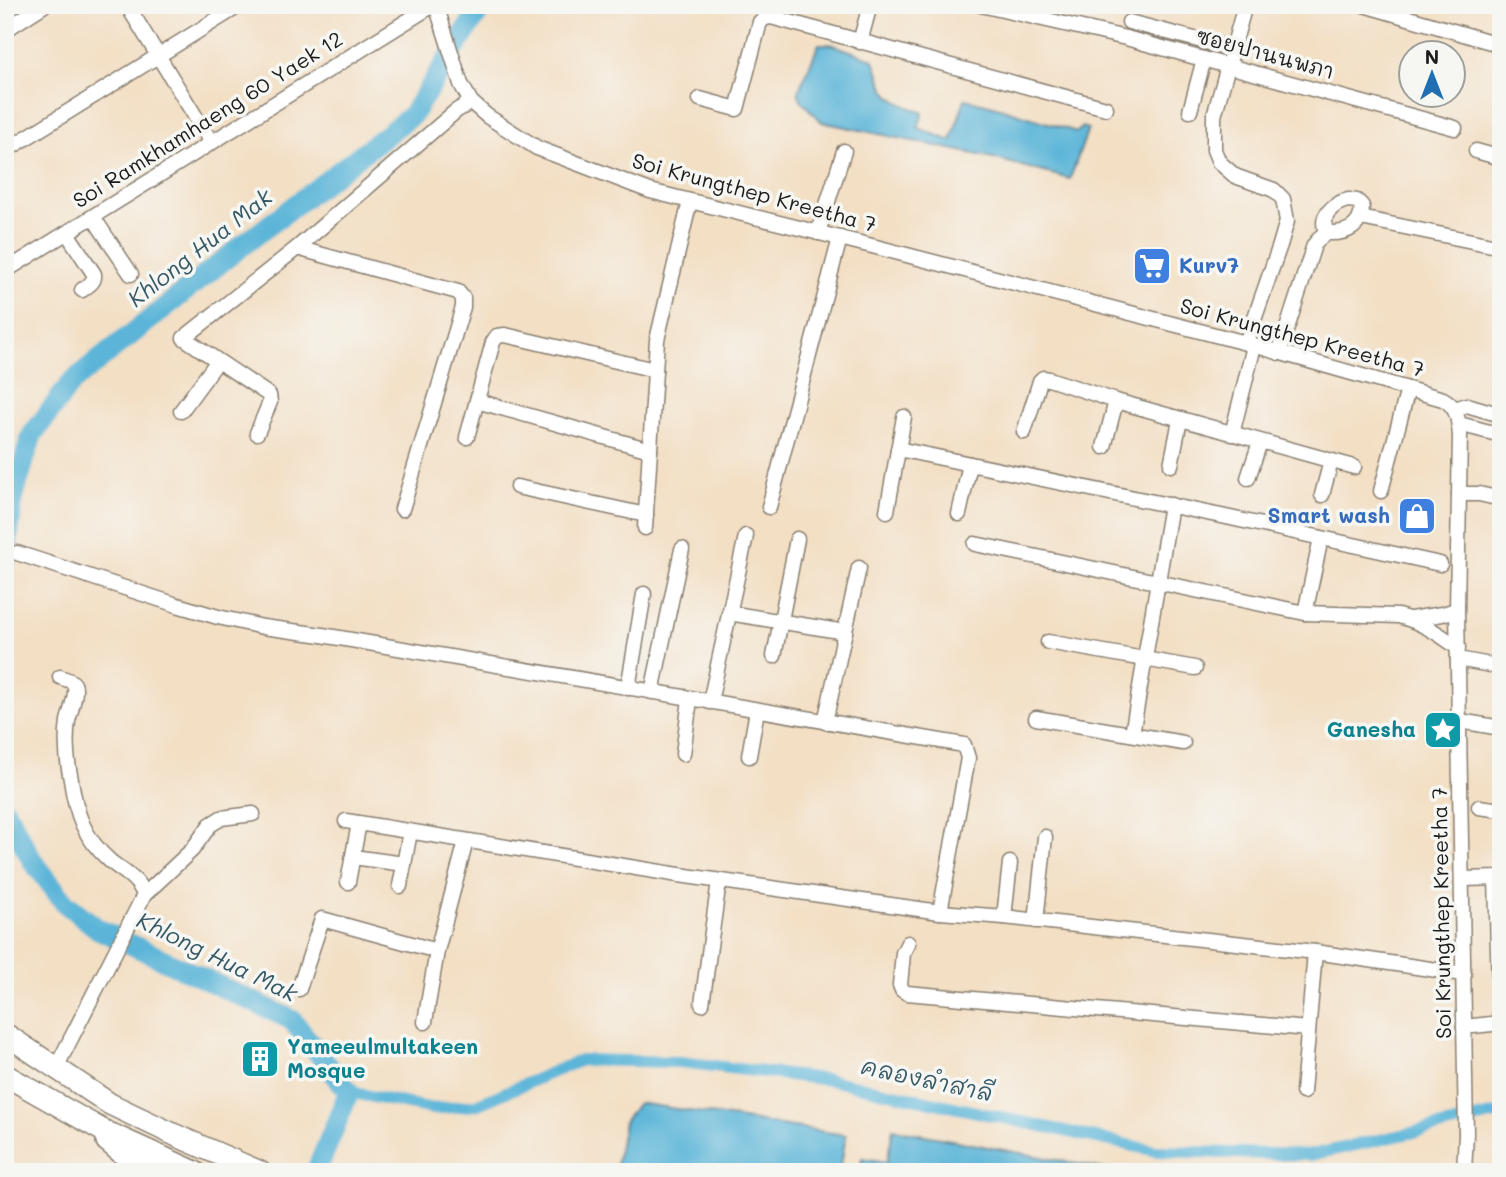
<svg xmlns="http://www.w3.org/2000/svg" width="1506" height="1177" viewBox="0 0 1506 1177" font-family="Mali,'Playpen Sans Thai',sans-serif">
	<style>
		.water { fill: #5bb5d8; stroke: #3c687a; stroke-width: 2 }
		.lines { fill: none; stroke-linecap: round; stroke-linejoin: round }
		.canal { stroke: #5bb5d8; stroke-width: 12 }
		.river { stroke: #5bb5d8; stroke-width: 21 }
		.minor-casing { stroke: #887e70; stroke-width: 17 }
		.primary-casing { stroke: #887e70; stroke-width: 24 }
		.minor { stroke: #fff; stroke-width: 14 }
		.primary { stroke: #fff; stroke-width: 21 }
		.labels { text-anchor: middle; stroke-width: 7; stroke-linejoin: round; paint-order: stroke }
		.street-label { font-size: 21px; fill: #1c1c1c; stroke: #f6f6f2 }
		.shop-label { font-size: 21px; font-weight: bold; fill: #366cbe; stroke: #f6f6f2; text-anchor: start }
		.culture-label { font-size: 21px; font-weight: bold; fill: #0d838f; stroke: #f6f6f2; text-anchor: end }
		.water-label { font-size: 23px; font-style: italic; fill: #355967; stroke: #f6f6f2 }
	</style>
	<rect width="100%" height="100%" fill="#f6f6f2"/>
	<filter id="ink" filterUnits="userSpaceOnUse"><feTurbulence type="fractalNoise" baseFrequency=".0143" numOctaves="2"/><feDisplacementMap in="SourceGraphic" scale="14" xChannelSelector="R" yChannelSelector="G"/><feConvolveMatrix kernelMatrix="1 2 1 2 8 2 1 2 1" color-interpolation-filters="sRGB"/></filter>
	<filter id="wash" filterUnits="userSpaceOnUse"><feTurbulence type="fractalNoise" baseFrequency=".00686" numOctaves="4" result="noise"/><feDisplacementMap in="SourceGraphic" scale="28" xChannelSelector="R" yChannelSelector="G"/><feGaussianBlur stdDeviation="1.57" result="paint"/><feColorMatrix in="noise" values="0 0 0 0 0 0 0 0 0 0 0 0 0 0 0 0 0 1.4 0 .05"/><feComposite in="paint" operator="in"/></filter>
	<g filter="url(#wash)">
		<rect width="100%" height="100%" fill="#f3dfc4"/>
		<g class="water">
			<path d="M819,44h12l42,15c5,8 6,18 10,26 7,17 25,21 40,28l-5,15 33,13 14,-42 25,6 87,27 5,-5 6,2 -18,50 -81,-22 -167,-35 -20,-20 -4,-10z"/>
			<polygon points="638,1103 846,1135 840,1172 615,1172 624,1122"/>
			<polygon points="893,1129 1105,1169 1106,1172 860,1172 862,1158 887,1162"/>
		</g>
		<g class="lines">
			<polyline class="canal" points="349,1092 433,1109 476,1105 581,1060 680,1062 830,1080 1156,1151 1311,1155 1501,1113"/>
			<g class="river">
				<polyline points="5,562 13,497 32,435 72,382 229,256 412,115 483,5"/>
				<polyline points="5,810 32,860 65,903 98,929 292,1020 349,1092 316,1172"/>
			</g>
		</g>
	</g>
	<g filter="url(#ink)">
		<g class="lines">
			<defs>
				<g id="minor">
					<polyline points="127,5 211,142"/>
					<path d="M436,5l25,79 10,18 16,14 50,32 113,43 222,55 374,97 197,56c15,8 15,21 17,36l-3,175 9,524 -2,38"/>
					<polyline points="981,5 1126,38 1455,128"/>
					<polyline points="1245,5 1214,116 1214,150 1219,162 1235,176 1274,190 1283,199 1287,221 1280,245 1246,343"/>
					<polyline points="1364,5 1501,45"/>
					<polyline points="5,12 15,5"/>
					<polyline points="1129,22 1233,49"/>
					<polyline points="5,30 44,5"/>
					<polyline points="860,42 870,5"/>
					<polyline points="700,99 737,109 760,22 765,18 771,17 1106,108"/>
					<polyline points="1190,111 1204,59"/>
					<polyline points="5,151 240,5"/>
					<polyline points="1476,151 1501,158"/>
					<path d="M1348,200l9,1 5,5c0,21 -15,28 -34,27 -12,-15 6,-30 20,-33z"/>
					<polyline points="93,217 131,274"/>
					<polyline points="1361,218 1501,247"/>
					<path d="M67,233l27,41c1,8 -5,11 -12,16"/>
					<polyline points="818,233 844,151"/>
					<polyline points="297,248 456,111 471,102"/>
					<polyline points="5,271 433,5"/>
					<polyline points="1279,353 1314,245 1326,231"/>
					<polyline points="477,401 650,450"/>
					<polyline points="1455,409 1467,405 1501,415"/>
					<polyline points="181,411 217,362"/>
					<polyline points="1459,424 1501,435"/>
					<polyline points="1024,432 1040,381 1043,378 1049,379 1116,401 1354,467"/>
					<polyline points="257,433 270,402 269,395 184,338 297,248 458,292 463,298 463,307 402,509"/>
					<polyline points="1232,434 1254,346"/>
					<polyline points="467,437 493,342 497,336 505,335 655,370"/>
					<polyline points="1104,447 1116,401"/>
					<polyline points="898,449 1226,517 1440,564"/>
					<polyline points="1171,465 1180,420"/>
					<polyline points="1248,478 1260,442"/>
					<polyline points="517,487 646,515"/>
					<polyline points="1381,491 1408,389"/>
					<polyline points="1459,494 1479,494 1501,499"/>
					<polyline points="1322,495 1331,461"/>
					<polyline points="769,507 840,238"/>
					<polyline points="887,511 904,417"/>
					<polyline points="959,514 970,464"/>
					<polyline points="645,528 657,340 690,201"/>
					<path d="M975,544l330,69 93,3c22,5 42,18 60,32"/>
					<polyline points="17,553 177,605 218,617 263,627 322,635 964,745 968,758 940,912"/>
					<polyline points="729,613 845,632"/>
					<polyline points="1305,613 1321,538"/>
					<polyline points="1411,619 1442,614 1457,610"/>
					<polyline points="1048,642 1195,668"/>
					<polyline points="774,656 797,539"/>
					<polyline points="1458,659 1501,667"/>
					<polyline points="628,688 644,594"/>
					<polyline points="652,692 682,549"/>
					<polyline points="710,702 746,536"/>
					<polyline points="1036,718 1183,743"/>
					<polyline points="1460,721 1501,728"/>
					<polyline points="825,722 859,568"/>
					<polyline points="1132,734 1171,505"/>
					<polyline points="683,754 690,699"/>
					<polyline points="749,756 757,710"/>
					<polyline points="1479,807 1501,810"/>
					<polyline points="346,821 679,875 940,912 1004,917 1315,952 1464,974"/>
					<polyline points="353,857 404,864"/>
					<polyline points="1496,878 1500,1023"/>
					<polyline points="1463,879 1501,878"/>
					<polyline points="348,882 359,823"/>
					<polyline points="400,886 410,832"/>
					<polyline points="144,895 192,850 210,825 221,818 253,814"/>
					<polyline points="1004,917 1010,863"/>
					<polyline points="1036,921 1045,837"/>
					<polyline points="908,943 903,953 900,985 902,990 907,993 1308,1029"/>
					<polyline points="299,989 322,919 437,951"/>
					<polyline points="702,1004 719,881"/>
					<polyline points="425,1022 437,951 466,841"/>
					<polyline points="1464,1027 1501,1023"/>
					<path d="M56,1068l88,-173c-6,-17 -21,-23 -34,-34 -26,-23 -34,-47 -39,-81 -4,-19 -6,-39 -3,-59 2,-9 10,-30 6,-37 -2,-4 -10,-5 -14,-7"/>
					<polyline points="1303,1092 1315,952"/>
				</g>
				<g id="primary">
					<polyline points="5,1034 110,1104 175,1135 260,1172"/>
					<polyline points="5,1075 102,1130 195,1172"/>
					<polyline points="107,1141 130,1160 154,1172"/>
				</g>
			</defs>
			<use href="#minor" class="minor-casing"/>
			<use href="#primary" class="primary-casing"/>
			<use href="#minor" class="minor"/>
			<use href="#primary" class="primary"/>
		</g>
	</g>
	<defs>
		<symbol id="supermarket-square" viewBox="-11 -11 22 22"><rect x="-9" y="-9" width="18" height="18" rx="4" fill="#3f7fe0" stroke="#f6f6f2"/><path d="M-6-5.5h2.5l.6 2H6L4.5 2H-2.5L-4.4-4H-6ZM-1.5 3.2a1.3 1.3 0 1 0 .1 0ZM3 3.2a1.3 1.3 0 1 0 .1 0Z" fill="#fff"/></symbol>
		<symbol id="shop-square" viewBox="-11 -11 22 22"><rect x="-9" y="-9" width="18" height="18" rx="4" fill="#3f7fe0" stroke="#f6f6f2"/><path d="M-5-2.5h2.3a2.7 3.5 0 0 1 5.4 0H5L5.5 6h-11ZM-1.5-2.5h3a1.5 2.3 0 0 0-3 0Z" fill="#fff"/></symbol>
		<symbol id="sight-square" viewBox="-11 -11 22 22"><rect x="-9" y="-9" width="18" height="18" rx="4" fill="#0f9aa8" stroke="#f6f6f2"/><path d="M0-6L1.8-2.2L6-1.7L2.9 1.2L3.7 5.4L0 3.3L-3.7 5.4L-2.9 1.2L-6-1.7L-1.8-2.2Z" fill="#fff"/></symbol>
		<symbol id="building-square" viewBox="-11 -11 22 22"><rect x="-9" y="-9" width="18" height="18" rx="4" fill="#0f9aa8" stroke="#f6f6f2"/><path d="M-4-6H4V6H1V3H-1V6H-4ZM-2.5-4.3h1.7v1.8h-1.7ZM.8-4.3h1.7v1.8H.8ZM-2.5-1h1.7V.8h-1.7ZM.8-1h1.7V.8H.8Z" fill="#fff"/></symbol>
	</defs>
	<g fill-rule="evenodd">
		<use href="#supermarket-square" x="1130" y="244" width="44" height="44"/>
		<use href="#shop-square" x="1395" y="494" width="44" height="44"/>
		<use href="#sight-square" x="1421" y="708" width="44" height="44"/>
		<use href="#building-square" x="238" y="1037" width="44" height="44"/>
	</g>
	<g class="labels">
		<g class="street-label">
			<text transform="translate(1265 54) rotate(15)" y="7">ซอยปานนพภา</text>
			<text transform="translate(208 120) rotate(-32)" y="7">Soi Ramkhamhaeng 60 Yaek 12</text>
			<text transform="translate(754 193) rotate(15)" y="7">Soi Krungthep Kreetha 7</text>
			<text transform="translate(1302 338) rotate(15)" y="7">Soi Krungthep Kreetha 7</text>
			<text transform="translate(1442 913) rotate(-91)" y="7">Soi Krungthep Kreetha 7</text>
		</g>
		<g class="shop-label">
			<text x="1179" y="273">Kurv7</text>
			<text x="1390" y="523" text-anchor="end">Smart wash</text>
		</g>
		<g class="culture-label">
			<text x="1416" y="737">Ganesha</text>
			<text x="287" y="1054" text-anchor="start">Yameeulmultakeen<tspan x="287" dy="24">Mosque</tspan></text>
		</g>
		<g class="water-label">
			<text transform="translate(200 248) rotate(-38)" y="8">Khlong Hua Mak</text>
			<text transform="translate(217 957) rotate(26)" y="8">Khlong Hua Mak</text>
			<text transform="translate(927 1080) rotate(12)" y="8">คลองลำสาลี</text>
		</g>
	</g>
	<rect width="1506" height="1177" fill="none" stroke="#f6f6f2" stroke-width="28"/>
	<g transform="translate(1432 74)"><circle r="33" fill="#f6f6f2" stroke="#9f9f9c" stroke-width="2"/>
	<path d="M0-5L12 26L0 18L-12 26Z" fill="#1f6fb2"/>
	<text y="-10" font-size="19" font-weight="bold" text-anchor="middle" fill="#1c1c1c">N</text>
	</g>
</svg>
